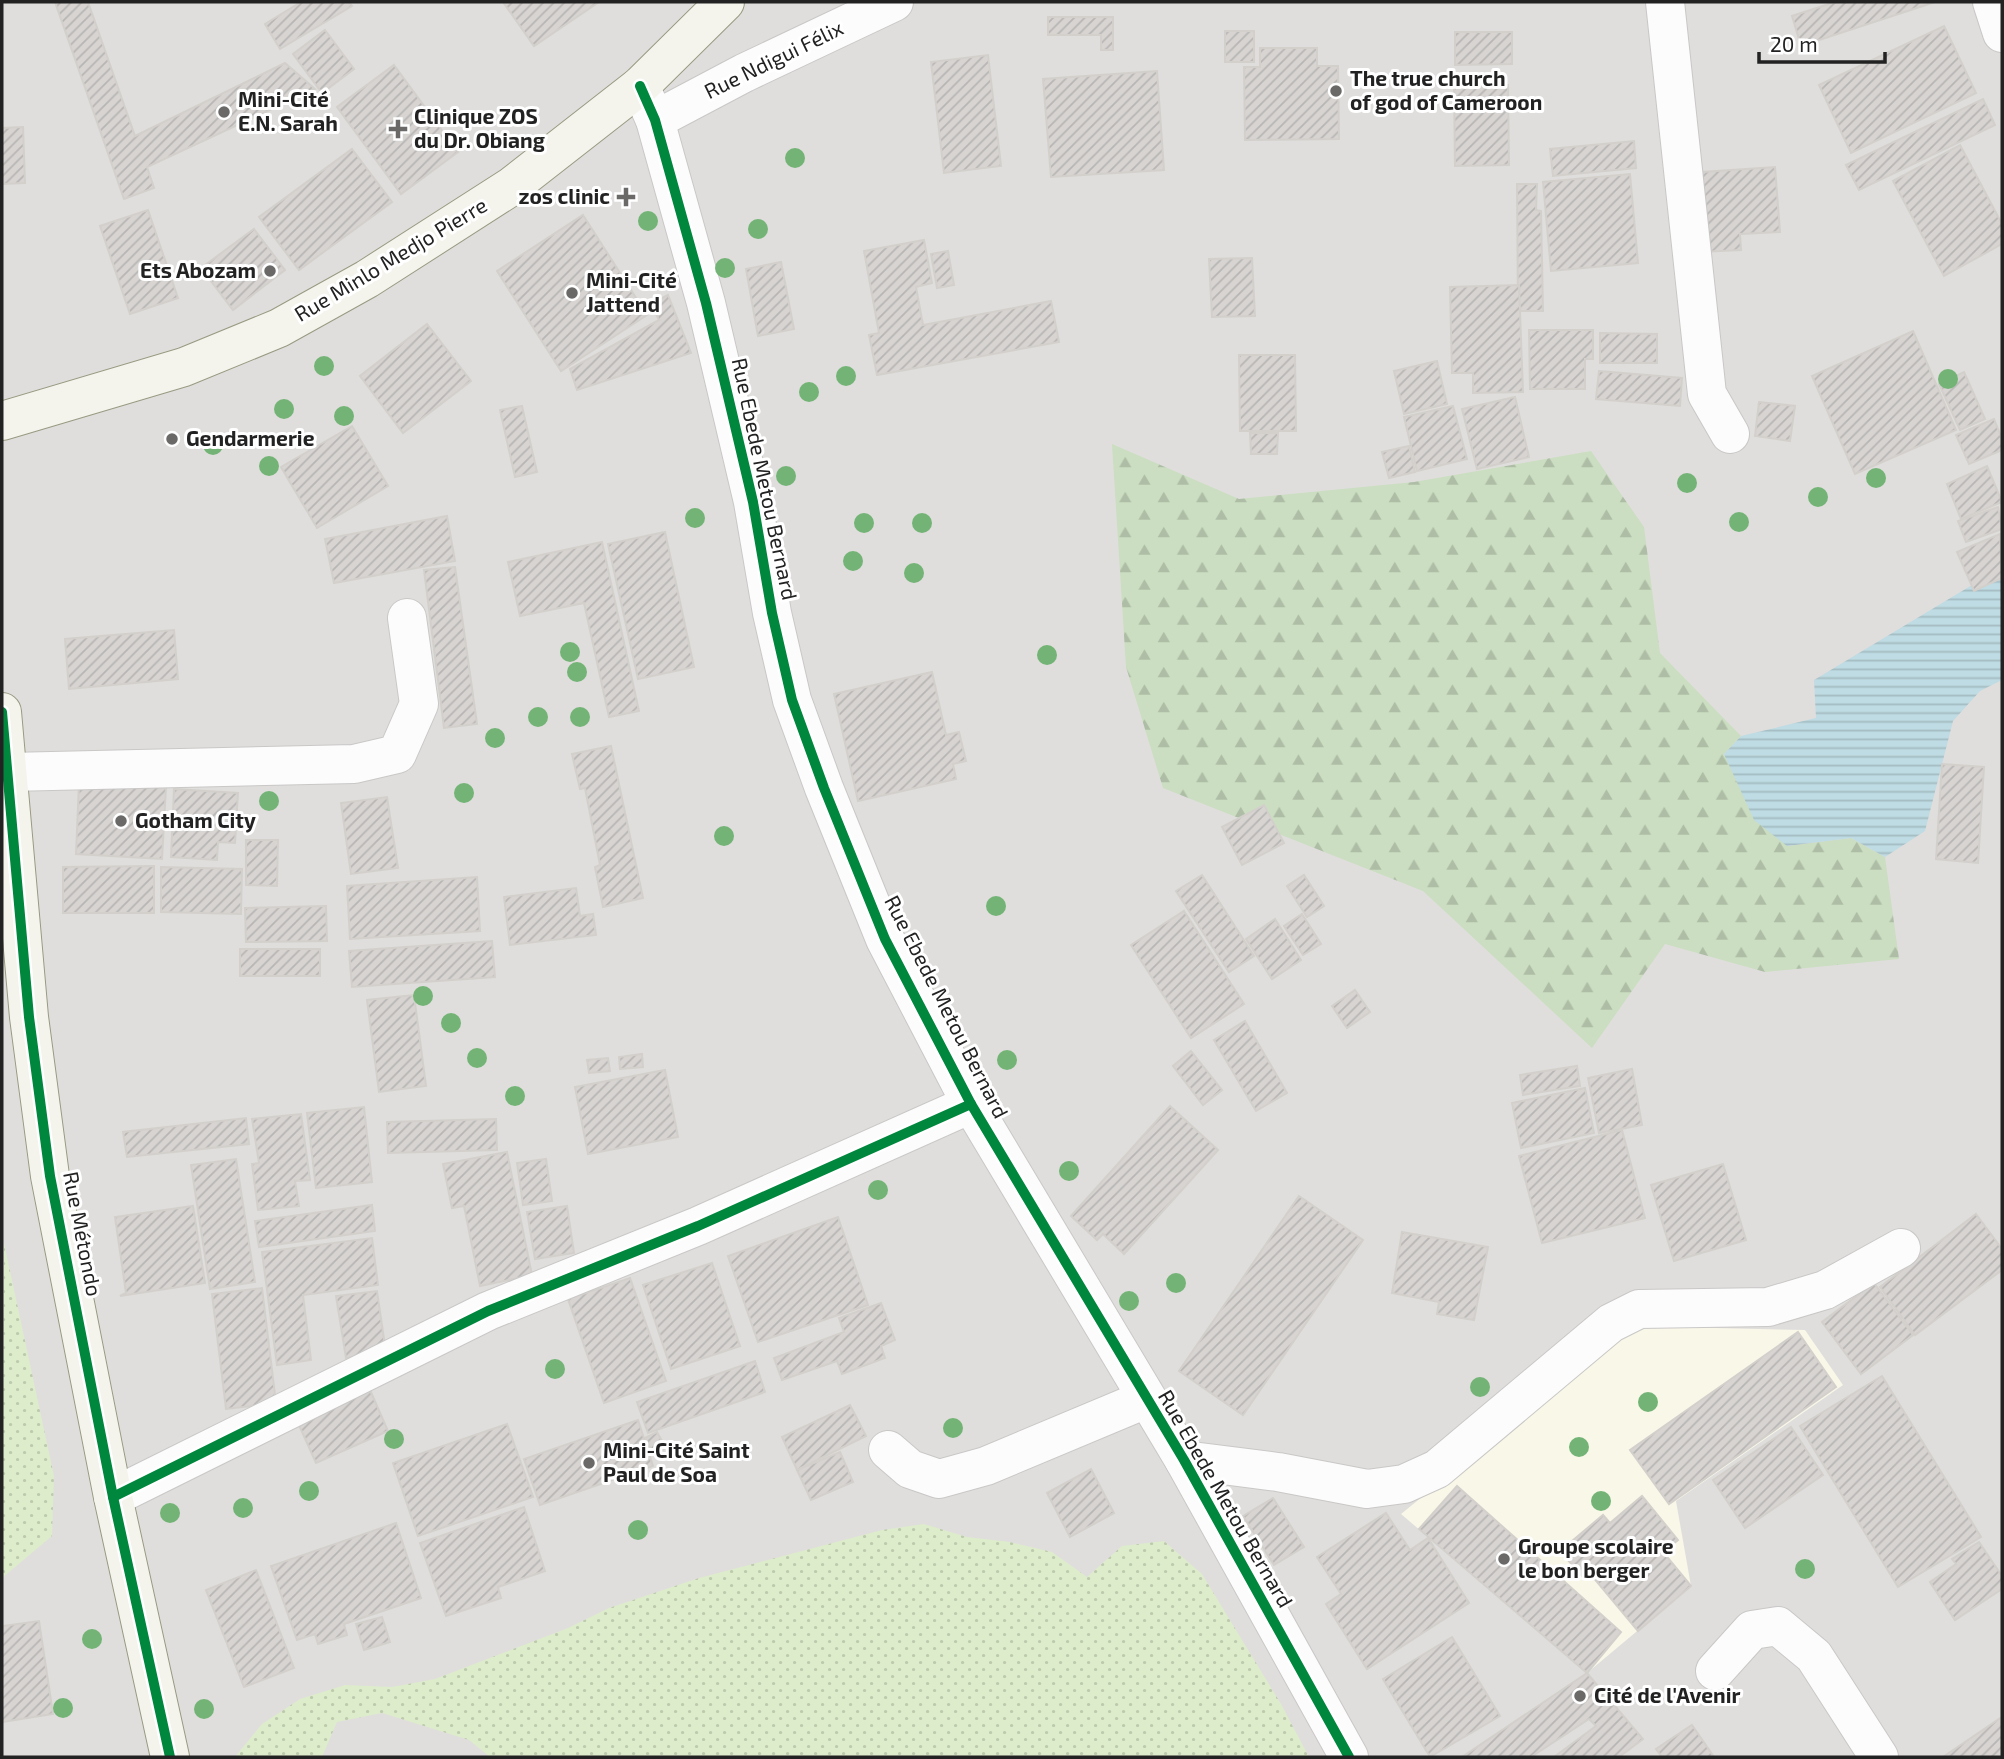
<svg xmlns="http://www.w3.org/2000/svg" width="2004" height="1759" viewBox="0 0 2004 1759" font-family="'Exo 2',sans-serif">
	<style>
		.residential { fill: #dfdedc }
		.education { fill: #f8f7e8 }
		.grass { fill: url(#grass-dots) }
		.forest { fill: url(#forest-firs) }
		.water { fill: url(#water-rules) }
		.building { fill: url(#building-hatch); stroke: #d3d0cc; stroke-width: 2 }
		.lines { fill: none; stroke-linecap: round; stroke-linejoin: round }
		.street-casing { stroke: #c9c8c7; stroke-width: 40 }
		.secondary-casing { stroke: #999a82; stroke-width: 40 }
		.street { stroke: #fdfcfc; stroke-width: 38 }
		.secondary { stroke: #f4f4ed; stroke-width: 38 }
		.cycleway-casing { stroke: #fff; stroke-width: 15 }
		.cycleway { stroke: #00873e; stroke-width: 10 }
		.tree { fill: #73b476 }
		.poi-dot { fill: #6a6968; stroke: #fff; stroke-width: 2.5 }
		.labels { text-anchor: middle; stroke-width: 6; stroke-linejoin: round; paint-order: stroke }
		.street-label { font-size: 21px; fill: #222; stroke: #fff }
		.poi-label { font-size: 21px; font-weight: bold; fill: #222; stroke: #fff; text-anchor: start }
	</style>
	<defs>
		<pattern id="grass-dots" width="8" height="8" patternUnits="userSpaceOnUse" patternTransform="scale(1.75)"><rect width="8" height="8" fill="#ddeccb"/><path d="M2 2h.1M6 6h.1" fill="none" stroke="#bdcaae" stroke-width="1.8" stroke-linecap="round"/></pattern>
		<pattern id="forest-firs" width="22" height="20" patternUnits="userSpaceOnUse" patternTransform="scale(1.75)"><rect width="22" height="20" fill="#cbdec1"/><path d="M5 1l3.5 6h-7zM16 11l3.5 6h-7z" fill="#aebea6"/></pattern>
		<pattern id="water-rules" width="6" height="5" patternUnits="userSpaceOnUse" patternTransform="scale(1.75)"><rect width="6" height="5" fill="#bfdbe3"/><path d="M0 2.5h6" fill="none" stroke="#a4bcc2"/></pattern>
		<pattern id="building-hatch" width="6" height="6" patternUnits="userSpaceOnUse" patternTransform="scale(1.75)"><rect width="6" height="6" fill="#d7d4d2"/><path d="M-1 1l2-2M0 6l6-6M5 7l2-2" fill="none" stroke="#b8b6b4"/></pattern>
	</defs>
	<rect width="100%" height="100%" fill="#f0eeeb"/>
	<rect class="residential" x="2" y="2" width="2000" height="1755"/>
	<polygon class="education" points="1640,1320 1716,1328 1805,1330 1843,1385 1676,1501 1691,1586 1587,1673 1401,1514"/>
	<g class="grass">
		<polygon points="4,1243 54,1476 52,1536 2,1578"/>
		<polygon points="924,1524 967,1537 1010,1542 1052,1552 1087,1577 1122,1546 1164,1541 1202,1574 1281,1704 1309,1757 490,1757 469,1740 382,1713 337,1722 322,1757 235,1757 262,1724 300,1699 345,1685 392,1687 435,1679 568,1628 609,1608 699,1578 882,1530"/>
	</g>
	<polygon class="forest" points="1112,444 1239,499 1414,482 1591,451 1644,527 1660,653 1741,736 1724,754 1787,846 1851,838 1885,857 1899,959 1765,972 1665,944 1592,1048 1423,891 1163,788 1126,667"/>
	<polygon class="water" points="2002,567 2002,680 1980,691 1953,721 1925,831 1885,857 1851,838 1787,846 1754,820 1724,754 1741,736 1816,718 1814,680"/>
	<g class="building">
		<polygon points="55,2 88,2 135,136 285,63 315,89 147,167 154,188 124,199"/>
		<polygon points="301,2 349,2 352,6 280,49 265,24"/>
		<polygon points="503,2 599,2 534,46"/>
		<polygon points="1835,2 1935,2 1801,46 1792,16"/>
		<polygon points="1048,17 1113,17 1113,50 1101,50 1101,35 1048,35"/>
		<polygon points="1944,26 1976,93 1851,153 1819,85"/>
		<polygon points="325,30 354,69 322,93 293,54"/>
		<rect x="1225" y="31" width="29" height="31"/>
		<polygon points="1455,32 1512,32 1512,64 1455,65"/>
		<polygon points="1260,48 1317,48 1317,66 1338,66 1339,139 1245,140 1244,67 1260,67"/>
		<polygon points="988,55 1001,166 944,173 931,62"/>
		<polygon points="394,65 458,152 401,194 337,107"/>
		<polygon points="1157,71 1164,170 1051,177 1043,79"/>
		<polygon points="1454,85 1508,85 1509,165 1455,166"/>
		<polygon points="1983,99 1995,125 1859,190 1846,165"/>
		<polygon points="23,127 25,183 2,184 2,128"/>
		<polygon points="1634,141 1636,168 1553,176 1550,149"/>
		<polygon points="1960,145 2002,224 2002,244 1944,276 1893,181"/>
		<polygon points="352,149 392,202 299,270 259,217"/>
		<polygon points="1775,167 1780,232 1740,234 1741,250 1700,252 1702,172"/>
		<polygon points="1630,174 1638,263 1551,271 1543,182"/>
		<polygon points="1517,184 1537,184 1536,210 1541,211 1543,311 1518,311"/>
		<polygon points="148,210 178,298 130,314 100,226"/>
		<polygon points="583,215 647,315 561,371 497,271"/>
		<polygon points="254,229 285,270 233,310 201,268"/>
		<polygon points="924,240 932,283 916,287 923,325 1051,301 1059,342 877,375 869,335 879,333 864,251"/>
		<polygon points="948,251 954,285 937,288 931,254"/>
		<polygon points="1252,258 1255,316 1212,317 1209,259"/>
		<polygon points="781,262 794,329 758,336 746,269"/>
		<polygon points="1519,285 1523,392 1473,393 1473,373 1452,373 1450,287"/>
		<polygon points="668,295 691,353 577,390 570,369 659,320 651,304"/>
		<polygon points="427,324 471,381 403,433 360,376"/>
		<polygon points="1529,330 1593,330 1593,359 1585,359 1585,389 1530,389"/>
		<polygon points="1913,331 1956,430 1855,474 1812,376"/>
		<polygon points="1600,333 1657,334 1657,363 1600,363"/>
		<polygon points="1239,355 1295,355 1296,431 1240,431"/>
		<polygon points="1437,361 1447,404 1404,414 1394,371"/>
		<polygon points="1599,371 1682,378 1680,406 1596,399"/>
		<polygon points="1964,372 1985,419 1960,430 1939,384"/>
		<polygon points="1515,397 1529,457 1477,469 1462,409"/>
		<polygon points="1759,402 1795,406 1790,441 1755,436"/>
		<polygon points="522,406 537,472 515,477 500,410"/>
		<polygon points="1453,406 1467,459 1417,471 1404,417"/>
		<polygon points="1994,419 2002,439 2002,450 1969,464 1956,435"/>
		<polygon points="352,426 388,486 317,528 281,467"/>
		<polygon points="1250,433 1278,433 1277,454 1251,454"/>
		<polygon points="1409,446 1415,472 1389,478 1382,452"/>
		<polygon points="1987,466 2002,502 1961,519 1947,484"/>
		<polygon points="1998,507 2002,529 1966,542 1958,521"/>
		<polygon points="447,516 455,561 334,583 325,539"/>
		<polygon points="665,532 694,667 638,679 608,544"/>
		<polygon points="2000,534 2002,578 1974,591 1957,552"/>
		<polygon points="602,542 639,711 609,717 584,603 520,616 508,562"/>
		<polygon points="455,567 477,724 444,728 424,570"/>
		<polygon points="174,630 178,679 69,689 65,639"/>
		<polygon points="932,672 946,735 959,732 966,761 953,764 956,779 858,801 834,694"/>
		<polygon points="611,746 643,898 603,907 595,867 600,865 585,788 580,789 572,754"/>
		<polygon points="1942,764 1984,767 1978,863 1936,859"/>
		<polygon points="79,783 166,787 162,859 76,854"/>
		<polygon points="174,789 238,793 235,843 218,842 217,860 171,857"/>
		<polygon points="387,797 398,868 351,874 341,803"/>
		<polygon points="1264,805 1284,843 1242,865 1222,827"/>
		<polygon points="246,840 278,840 277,886 246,885"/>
		<polygon points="154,866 154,913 63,913 63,867"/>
		<polygon points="161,867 242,869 241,914 161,912"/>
		<polygon points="1202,875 1254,956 1229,972 1176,891"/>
		<polygon points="1304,875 1324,906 1307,917 1287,886"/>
		<polygon points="477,877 480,931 350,939 347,886"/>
		<polygon points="576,888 580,916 593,914 596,935 510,945 504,897"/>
		<polygon points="326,906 327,941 246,942 245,908"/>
		<polygon points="1184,911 1244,1004 1191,1038 1131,945"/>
		<polygon points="1302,914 1321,944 1303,955 1284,926"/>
		<polygon points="1275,919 1301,960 1272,979 1246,939"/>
		<polygon points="492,941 495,977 352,987 349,951"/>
		<rect x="240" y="949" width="80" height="27"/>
		<polygon points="1355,990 1370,1012 1347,1028 1332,1006"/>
		<polygon points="414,995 426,1086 379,1092 367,1000"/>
		<polygon points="1245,1021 1287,1093 1256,1111 1214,1040"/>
		<polygon points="1191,1051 1222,1090 1203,1105 1173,1066"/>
		<polygon points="642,1054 643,1067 620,1069 619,1057"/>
		<polygon points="608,1058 610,1071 589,1073 587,1060"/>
		<polygon points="1577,1066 1580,1086 1523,1095 1520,1075"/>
		<polygon points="1632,1069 1642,1125 1599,1133 1588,1078"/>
		<polygon points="665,1070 678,1137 588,1154 575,1087"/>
		<polygon points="1585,1088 1594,1133 1521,1148 1512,1103"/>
		<polygon points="1170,1106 1218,1150 1124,1254 1103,1234 1097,1240 1071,1216"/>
		<polygon points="364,1107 372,1182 316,1188 307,1113"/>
		<polygon points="301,1114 310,1180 295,1181 299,1206 258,1210 252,1164 259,1163 252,1119"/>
		<polygon points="246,1118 249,1144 127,1157 123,1132"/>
		<polygon points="496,1119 497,1150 388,1153 387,1122"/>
		<polygon points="1622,1130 1645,1218 1542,1243 1519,1156"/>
		<polygon points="507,1152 532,1275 480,1286 464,1206 452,1208 443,1164"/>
		<polygon points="236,1159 255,1282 210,1289 191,1165"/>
		<polygon points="546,1159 552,1201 523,1205 517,1163"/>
		<polygon points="1723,1164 1746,1240 1674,1261 1651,1185"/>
		<polygon points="1299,1196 1363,1240 1243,1415 1179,1371"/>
		<polygon points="372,1205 375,1231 259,1247 255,1221"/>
		<polygon points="193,1206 205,1283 120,1296 126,1293 115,1217"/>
		<polygon points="567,1206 574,1253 535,1259 527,1212"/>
		<polygon points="1976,1214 2002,1249 2002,1270 1915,1335 1880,1287"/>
		<polygon points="838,1217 868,1305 758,1342 728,1256"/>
		<polygon points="1402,1232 1488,1247 1474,1320 1437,1314 1439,1302 1392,1293"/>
		<polygon points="372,1238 378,1285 303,1295 311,1360 277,1365 262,1252"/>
		<polygon points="712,1263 740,1346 671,1369 643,1285"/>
		<polygon points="630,1278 666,1381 604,1403 568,1299"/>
		<polygon points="1874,1283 1913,1335 1861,1374 1822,1322"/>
		<polygon points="262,1288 276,1403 226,1409 212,1294"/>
		<polygon points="377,1291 386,1353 346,1358 336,1296"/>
		<polygon points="881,1303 895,1340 881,1346 885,1358 842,1374 837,1361 782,1380 774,1358 844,1332 839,1318"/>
		<polygon points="1798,1332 1836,1387 1669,1504 1630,1450"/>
		<polygon points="755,1361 765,1392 648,1433 637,1402"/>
		<polygon points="1882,1376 1981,1537 1898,1587 1800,1426"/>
		<polygon points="370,1390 388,1431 316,1463 298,1423"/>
		<polygon points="850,1405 866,1436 797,1470 782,1437"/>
		<polygon points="638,1420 653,1466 540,1505 524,1459"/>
		<polygon points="507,1424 533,1497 418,1536 393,1463"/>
		<polygon points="1791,1427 1823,1475 1745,1528 1713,1480"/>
		<polygon points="657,1432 666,1448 654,1454 645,1438"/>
		<polygon points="840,1452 853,1482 811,1500 797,1470"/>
		<polygon points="1091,1469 1114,1513 1070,1537 1047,1493"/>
		<polygon points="1457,1486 1621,1632 1587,1673 1419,1529"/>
		<polygon points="1642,1496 1678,1540 1663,1552 1691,1586 1638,1631 1588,1571 1582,1576 1560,1551 1603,1515 1610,1523"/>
		<polygon points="1273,1498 1304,1547 1274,1565 1243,1516"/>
		<polygon points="524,1507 545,1571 498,1587 501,1598 446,1616 420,1543"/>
		<polygon points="1386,1513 1410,1550 1428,1538 1469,1603 1367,1669 1326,1604 1341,1594 1317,1557"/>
		<polygon points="396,1523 421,1598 344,1624 347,1635 318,1644 315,1634 297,1640 271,1566"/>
		<polygon points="1979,1542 2002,1576 2002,1589 1955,1620 1930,1582 1956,1564 1952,1559"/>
		<polygon points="256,1570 294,1668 244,1687 206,1590"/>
		<polygon points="382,1617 390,1642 364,1650 356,1624"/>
		<polygon points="39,1621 53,1714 2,1722 2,1626"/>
		<polygon points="1452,1637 1500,1716 1430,1757 1383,1679"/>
		<polygon points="1587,1673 1643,1739 1619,1757 1554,1757 1596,1726 1589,1719 1531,1757 1462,1757"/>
		<polygon points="2002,1717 2002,1757 1943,1757"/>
		<polygon points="1692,1725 1714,1757 1662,1757 1656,1749"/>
	</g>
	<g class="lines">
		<defs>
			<g id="street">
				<polyline points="1665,2 1707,394 1730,434"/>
				<polyline points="1992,2 2002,33"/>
				<polyline points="640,86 655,120 706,303 753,502 772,613 792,700 824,788 885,939 971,1104 1184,1460 1349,1757"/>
				<polyline points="655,120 744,73 894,2"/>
				<polyline points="9,772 354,764 397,754 419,704 407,618"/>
				<polyline points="888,1450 910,1469 939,1479 986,1466 1146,1399"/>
				<polyline points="1184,1460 1278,1472 1367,1489 1404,1484 1437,1469 1611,1323 1639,1309 1768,1307 1825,1290 1901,1248"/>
				<polyline points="113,1497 488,1311 698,1226 971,1104"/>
				<polyline points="1715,1671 1752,1630 1778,1626 1814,1656 1879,1757"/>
			</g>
			<g id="secondary">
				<polyline points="2,421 184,367 279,328 367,279 512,186 640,86 725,2"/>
				<polyline points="2,712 29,1017 50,1176 113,1497 170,1757"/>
			</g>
		</defs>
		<use href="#street" class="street-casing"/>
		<use href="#secondary" class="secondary-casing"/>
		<use href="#street" class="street"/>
		<use href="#secondary" class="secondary"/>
		<defs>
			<g id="cycleway">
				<polyline points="640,86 655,120 706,303 753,502 772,613 792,700 824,788 885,939 971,1104 1184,1460 1349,1757"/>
				<polyline points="2,712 29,1017 50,1176 113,1497 170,1757"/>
				<polyline points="113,1497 488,1311 698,1226 971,1104"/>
			</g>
		</defs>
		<use href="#cycleway" class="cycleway-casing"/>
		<use href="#cycleway" class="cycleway"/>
	</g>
	<g class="tree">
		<circle cx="795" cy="158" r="10"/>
		<circle cx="648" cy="221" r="10"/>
		<circle cx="758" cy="229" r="10"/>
		<circle cx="725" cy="268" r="10"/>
		<circle cx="324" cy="366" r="10"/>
		<circle cx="846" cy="376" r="10"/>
		<circle cx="1948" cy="379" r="10"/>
		<circle cx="809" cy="392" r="10"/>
		<circle cx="284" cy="409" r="10"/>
		<circle cx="344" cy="416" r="10"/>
		<circle cx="213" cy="445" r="10"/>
		<circle cx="269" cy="466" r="10"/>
		<circle cx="786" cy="476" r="10"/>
		<circle cx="1876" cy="478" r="10"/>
		<circle cx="1687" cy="483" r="10"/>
		<circle cx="1818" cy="497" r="10"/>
		<circle cx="695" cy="518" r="10"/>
		<circle cx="1739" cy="522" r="10"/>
		<circle cx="864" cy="523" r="10"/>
		<circle cx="922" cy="523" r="10"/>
		<circle cx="853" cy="561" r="10"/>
		<circle cx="914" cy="573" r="10"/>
		<circle cx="570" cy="652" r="10"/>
		<circle cx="1047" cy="655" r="10"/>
		<circle cx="577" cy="672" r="10"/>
		<circle cx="538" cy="717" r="10"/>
		<circle cx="580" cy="717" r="10"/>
		<circle cx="495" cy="738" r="10"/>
		<circle cx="464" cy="793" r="10"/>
		<circle cx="269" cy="801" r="10"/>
		<circle cx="724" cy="836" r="10"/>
		<circle cx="996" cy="906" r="10"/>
		<circle cx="423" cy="996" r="10"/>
		<circle cx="451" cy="1023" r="10"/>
		<circle cx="477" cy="1058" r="10"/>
		<circle cx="1007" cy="1060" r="10"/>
		<circle cx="515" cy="1096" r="10"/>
		<circle cx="1069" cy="1171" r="10"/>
		<circle cx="878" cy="1190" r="10"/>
		<circle cx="1176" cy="1283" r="10"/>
		<circle cx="1129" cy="1301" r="10"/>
		<circle cx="555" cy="1369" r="10"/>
		<circle cx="1480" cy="1387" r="10"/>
		<circle cx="1648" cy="1402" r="10"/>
		<circle cx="953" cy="1428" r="10"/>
		<circle cx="394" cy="1439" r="10"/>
		<circle cx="1579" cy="1447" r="10"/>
		<circle cx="309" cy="1491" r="10"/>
		<circle cx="1601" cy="1501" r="10"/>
		<circle cx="243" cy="1508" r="10"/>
		<circle cx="170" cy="1513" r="10"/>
		<circle cx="638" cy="1530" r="10"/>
		<circle cx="1805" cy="1569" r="10"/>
		<circle cx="92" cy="1639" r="10"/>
		<circle cx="63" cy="1708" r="10"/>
		<circle cx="204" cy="1709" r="10"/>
	</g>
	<g class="poi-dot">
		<circle cx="1336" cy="91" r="7"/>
		<circle cx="224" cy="112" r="7"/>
		<path d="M394.5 118.5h7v7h7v7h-7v7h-7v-7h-7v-7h7z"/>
		<path d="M622.5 186.5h7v7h7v7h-7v7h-7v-7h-7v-7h7z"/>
		<circle cx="270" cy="271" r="7"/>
		<circle cx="572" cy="293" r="7"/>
		<circle cx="172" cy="439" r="7"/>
		<circle cx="121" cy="821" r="7"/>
		<circle cx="589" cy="1463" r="7"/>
		<circle cx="1504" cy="1559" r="7"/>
		<circle cx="1580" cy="1696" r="7"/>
	</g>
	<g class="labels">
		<g class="street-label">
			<text transform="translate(774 60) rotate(-26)" y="7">Rue Ndigui Félix</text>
			<text transform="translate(391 260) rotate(-31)" y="7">Rue Minlo Medjo Pierre</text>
			<text transform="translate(764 479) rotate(78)" y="7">Rue Ebede Metou Bernard</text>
			<text transform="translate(946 1007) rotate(63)" y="7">Rue Ebede Metou Bernard</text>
			<text transform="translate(82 1234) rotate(79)" y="7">Rue Métondo</text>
			<text transform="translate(1225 1499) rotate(60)" y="7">Rue Ebede Metou Bernard</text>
		</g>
		<g class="poi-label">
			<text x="1350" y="86">The true church<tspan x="1350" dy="24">of god of Cameroon</tspan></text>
			<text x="238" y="107">Mini-Cité<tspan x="238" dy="24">E.N. Sarah</tspan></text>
			<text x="414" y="124">Clinique ZOS<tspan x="414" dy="24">du Dr. Obiang</tspan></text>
			<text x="610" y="204" text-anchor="end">zos clinic</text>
			<text x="256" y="278" text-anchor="end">Ets Abozam</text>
			<text x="586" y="288">Mini-Cité<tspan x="586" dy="24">Jattend</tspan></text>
			<text x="186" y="446">Gendarmerie</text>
			<text x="135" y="828">Gotham City</text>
			<text x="603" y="1458">Mini-Cité Saint<tspan x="603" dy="24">Paul de Soa</tspan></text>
			<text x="1518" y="1554">Groupe scolaire<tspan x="1518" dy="24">le bon berger</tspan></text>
			<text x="1594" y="1703">Cité de l'Avenir</text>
		</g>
	</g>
	<rect width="2004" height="1759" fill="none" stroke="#222222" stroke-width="7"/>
	<path d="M1759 52v10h126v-10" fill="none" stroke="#222222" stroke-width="3.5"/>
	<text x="1770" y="52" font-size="21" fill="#222222" stroke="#ffffff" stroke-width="5" paint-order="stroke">20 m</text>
</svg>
